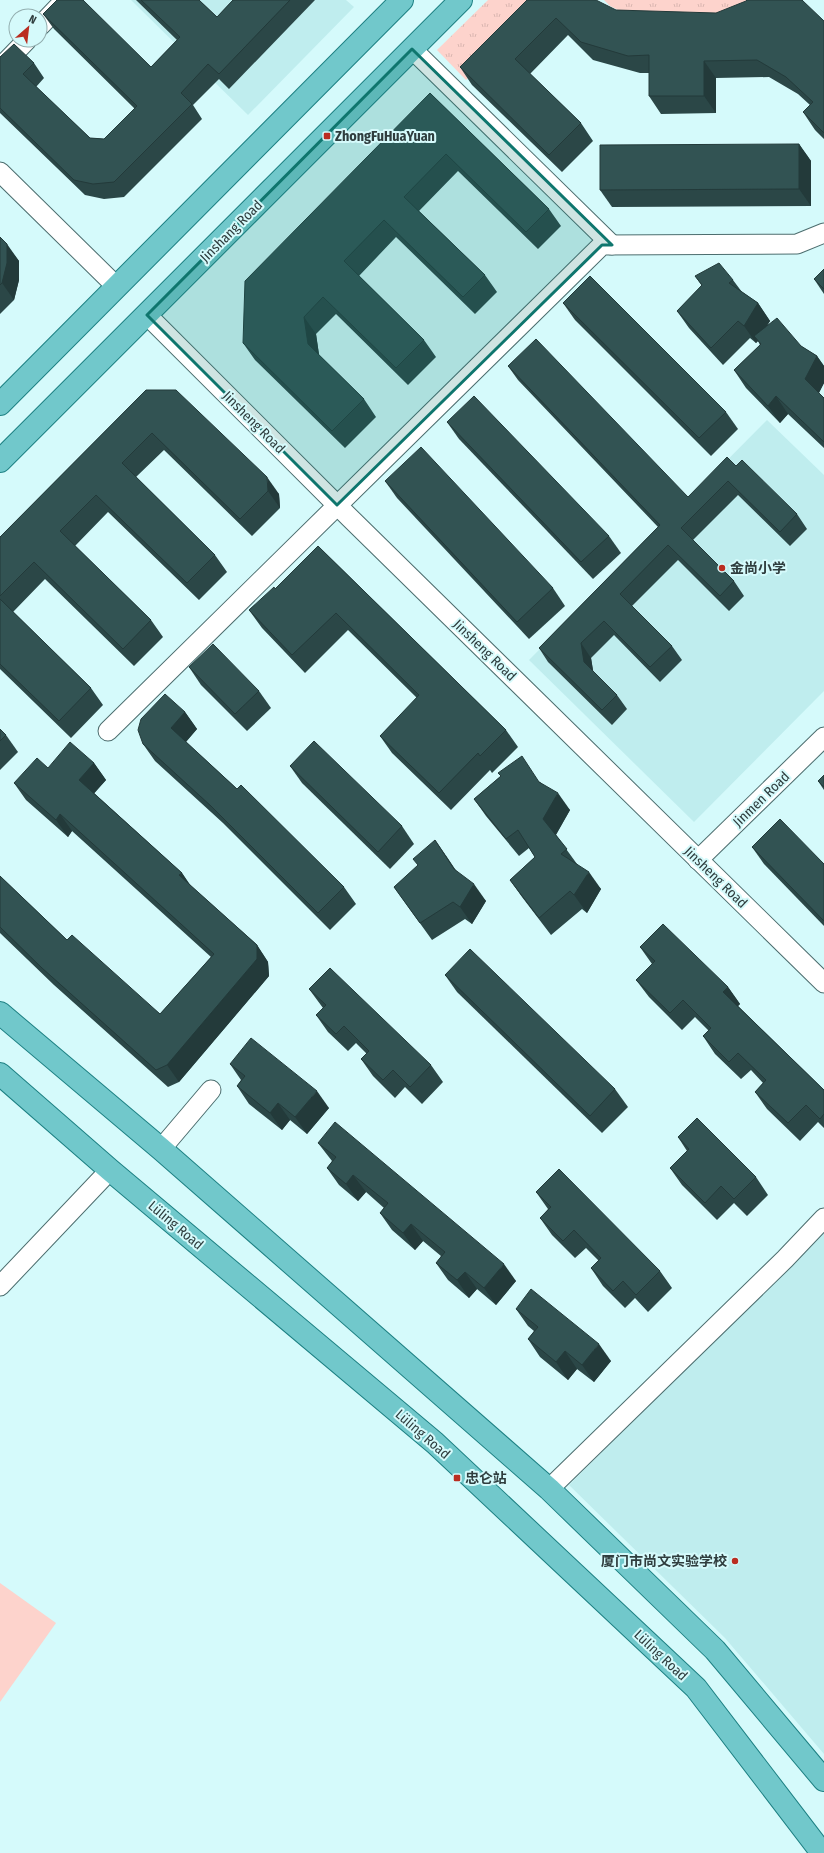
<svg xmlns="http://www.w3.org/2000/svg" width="824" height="1853" viewBox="0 0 824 1853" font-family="'Fira Sans Condensed','Noto Sans SC',sans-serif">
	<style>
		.built { fill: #bfedee }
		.park { fill: url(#park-tufts) }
		.garden { fill: #fdd3cc }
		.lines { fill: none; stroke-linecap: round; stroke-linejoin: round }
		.minor-casing { stroke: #4c6d6e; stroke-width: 21 }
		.major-casing { stroke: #1d8083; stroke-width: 24 }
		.minor { stroke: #fff; stroke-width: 19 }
		.major { stroke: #71c8cb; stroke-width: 22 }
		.wall { fill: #2b4747 }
		.shaded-wall { fill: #233a3a }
		.building { fill: #325353; stroke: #233a3a }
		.marked { fill: #0f766e; fill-opacity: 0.2; stroke: #0f766e; stroke-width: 3; stroke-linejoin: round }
		.poi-dot { fill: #ba2d21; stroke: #d5fafb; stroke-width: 1.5 }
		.labels { text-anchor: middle; stroke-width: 4; stroke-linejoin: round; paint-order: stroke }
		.poi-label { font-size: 14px; font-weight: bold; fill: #2f3d3e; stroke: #d5fafb; text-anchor: start }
		.street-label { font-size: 14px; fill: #2f3d3e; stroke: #d5fafb }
	</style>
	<defs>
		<pattern id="park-tufts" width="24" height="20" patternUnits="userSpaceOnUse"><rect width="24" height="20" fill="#fdd3cc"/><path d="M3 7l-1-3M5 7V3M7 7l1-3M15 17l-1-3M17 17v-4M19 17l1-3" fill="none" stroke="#d9b6b0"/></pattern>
	</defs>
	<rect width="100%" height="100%" fill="#d5fafb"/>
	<g class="built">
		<polygon points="131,0 346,0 354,7 248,115"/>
		<polygon points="767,420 824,475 824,691 694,822 529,660"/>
		<polygon points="824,1232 824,1754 725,1638 569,1485"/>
	</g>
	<g class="park">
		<polygon points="488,0 545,0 466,80 437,50"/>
		<polygon points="604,0 762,0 726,20 628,15 610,6"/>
	</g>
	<polygon class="garden" points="0,1583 56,1623 0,1702"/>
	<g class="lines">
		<defs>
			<g id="minor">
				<polyline points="40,26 65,0"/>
				<polyline points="412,49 612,245"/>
				<polyline points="0,68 27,40"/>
				<polyline points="0,172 117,287"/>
				<polyline points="147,315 349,517 824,983"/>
				<polyline points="108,731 602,245 797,244 824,233"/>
				<polyline points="698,860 824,737"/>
				<polyline points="161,1149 211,1090"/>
				<polyline points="0,1286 110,1170"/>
				<polyline points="549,1489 785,1259 824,1218"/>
			</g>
			<g id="major">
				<polyline points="0,404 402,0"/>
				<polyline points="0,461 461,0"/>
				<polyline points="0,1013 161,1149 549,1489 715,1650 824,1780"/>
				<polyline points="0,1074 110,1170 435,1443 696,1688 822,1853"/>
			</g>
		</defs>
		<use href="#minor" class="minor-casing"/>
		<use href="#major" class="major-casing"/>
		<use href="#minor" class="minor"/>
		<use href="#major" class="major"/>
	</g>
	<g class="wall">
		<polygon points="136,0 199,0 217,17 233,0 315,0 229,89 219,79 193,105 202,119 124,197 104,199 85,195 0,113 0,57 34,63 44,78 36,87 90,138 104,139 135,109 54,29 43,14 151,67 177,40"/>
		<polygon points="527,0 616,10 824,21 824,139 815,130 803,112 810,105 798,94 769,77 716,78 716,113 661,114 649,96 649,73 640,73 593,60 568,35 530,74 581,123 593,141 562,172 472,85 460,67"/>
		<polygon points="430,93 549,209 561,226 538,249 458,171 419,211 485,275 497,292 475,314 396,237 359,276 424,340 436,357 408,385 336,314 316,334 319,355 364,399 376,417 345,448 255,360 243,343"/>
		<polygon points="799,144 811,161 811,206 612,207 600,190"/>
		<polygon points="0,237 19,261 19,280 14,300 0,314"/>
		<polygon points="824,269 824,294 814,279"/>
		<polygon points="695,276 733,280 742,292 758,303 770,321 766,327 801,346 817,356 824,366 824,383 819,393 824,398 824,448 788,414 780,423 746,388 734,370 760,345 758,341 756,343 750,338 723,365 689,328 677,311 702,286"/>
		<polygon points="563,303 726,412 738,429 711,456 575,320"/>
		<polygon points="508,366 688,497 736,466 797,514 807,529 790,546 738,495 693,540 734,581 744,596 729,611 678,560 632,606 672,646 682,660 660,682 614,635 591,658 593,671 617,695 627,709 612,725 548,662 539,648 658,527 518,380"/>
		<polygon points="146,390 279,494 280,508 252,536 164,450 136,477 215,555 227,572 199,600 108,512 75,546 151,620 163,637 134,666 45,579 13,612 91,688 103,705 71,738 0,669 0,537"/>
		<polygon points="447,422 609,536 621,553 593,579 459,439"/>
		<polygon points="385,481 553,588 565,606 529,639 397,498"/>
		<polygon points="318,546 506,730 518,747 492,773 490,770 451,810 392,753 380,736 417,698 348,630 305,673 262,628 249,610 275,589"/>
		<polygon points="189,667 259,691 271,708 247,731 201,685"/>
		<polygon points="185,712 197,729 186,742 344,887 356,904 330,930 223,823 155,761 143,744"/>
		<polygon points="0,729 6,735 18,752 0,770"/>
		<polygon points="94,763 106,780 94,793 182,873 191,886 257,945 268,962 269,976 179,1082 168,1087 54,985 0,933 0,876 67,940 160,1014 211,957 72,831 68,837 26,800 14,783 48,768"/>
		<polygon points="290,766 402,826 414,844 390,869 302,783"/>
		<polygon points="498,773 540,782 570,810 556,835 577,864 601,889 587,913 582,909 551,935 522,897 510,880 535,857 529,848 519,856 486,816 474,799 501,776"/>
		<polygon points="824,775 824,790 818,781"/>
		<polygon points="435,840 456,871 486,901 472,924 465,919 432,940 394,887 418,866"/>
		<polygon points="752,847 824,864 824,926 764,864"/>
		<polygon points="640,947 728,987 740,1004 738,1006 824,1090 824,1128 818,1122 800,1141 767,1109 755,1092 763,1083 751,1070 741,1079 715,1054 703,1036 709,1031 695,1017 682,1030 649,997 636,980 652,964"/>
		<polygon points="445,975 615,1089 628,1107 602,1133 457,992"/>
		<polygon points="309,989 431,1065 443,1082 422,1104 405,1087 395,1098 373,1076 361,1059 367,1054 356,1043 348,1051 328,1032 316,1015 323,1008"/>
		<polygon points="230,1064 329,1108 307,1134 290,1120 282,1130 249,1104 237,1086 241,1080"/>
		<polygon points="678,1137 756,1177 768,1195 747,1216 734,1203 717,1220 682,1185 670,1168 687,1151"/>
		<polygon points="318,1143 516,1281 496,1305 477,1289 469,1298 448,1280 436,1263 441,1256 423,1241 415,1250 392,1230 380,1213 384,1208 366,1192 358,1201 339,1185 327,1168 332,1161"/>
		<polygon points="536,1192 660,1271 672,1288 648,1312 635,1298 625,1308 603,1286 591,1268 599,1261 586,1248 575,1258 552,1235 540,1218 548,1209"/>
		<polygon points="516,1309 611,1361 594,1382 577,1369 568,1380 540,1357 528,1339 534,1331 528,1326"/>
	</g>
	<g class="shaded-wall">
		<polygon points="704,61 716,78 716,113 704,96"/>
		<polygon points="799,144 811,161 811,206 799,189"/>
		<polygon points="7,244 19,261 19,280 14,300 2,283"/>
		<polygon points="758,303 770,321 758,340 754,336 758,341 756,343 744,326"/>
		<polygon points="304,317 316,334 320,361 308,344"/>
		<polygon points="817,356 824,366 824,383 817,396 805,379"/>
		<polygon points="776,396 788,414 780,423 768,406"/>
		<polygon points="267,477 279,494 280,508 268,491"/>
		<polygon points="581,643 591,658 594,676 584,662"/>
		<polygon points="185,712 197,729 183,745 171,728"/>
		<polygon points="94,763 106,780 91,797 79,780"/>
		<polygon points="558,793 570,810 555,836 543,819"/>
		<polygon points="60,814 72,831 68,837 56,820"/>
		<polygon points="435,840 447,857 467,887 454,869"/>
		<polygon points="589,872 601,889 587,913 574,895"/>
		<polygon points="182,873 193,890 179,875"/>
		<polygon points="474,884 486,901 472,924 460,907"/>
		<polygon points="257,945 268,962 269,976 179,1082 167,1065"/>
		<polygon points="728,987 740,1004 735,1009 723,992"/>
		<polygon points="317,1091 329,1108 307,1134 295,1117"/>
		<polygon points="278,1103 290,1120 282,1130 270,1113"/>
		<polygon points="353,1175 366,1192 358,1201 346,1184"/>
		<polygon points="411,1224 423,1241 415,1250 403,1233"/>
		<polygon points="504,1264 516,1281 496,1305 484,1288"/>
		<polygon points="465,1272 477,1289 469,1298 457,1280"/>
		<polygon points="599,1344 611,1361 594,1382 582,1365"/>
		<polygon points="565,1351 577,1369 568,1380 556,1362"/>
	</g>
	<g class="building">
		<polygon points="57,0 83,0 151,67 180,37 141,0 199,0 217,17 233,0 290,0 219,74 208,64 181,93 192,104 114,182 93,184 74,180 0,108 0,57 14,44 34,63 23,74 90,138 104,139 137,106 43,14"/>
		<polygon points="527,0 596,0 616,10 716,13 746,1 747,0 802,0 824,21 824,133 803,112 813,102 786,77 757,60 704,61 704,96 649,96 649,55 628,56 581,42 556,18 515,59 581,123 549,155 460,67"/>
		<polygon points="430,93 549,209 526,232 446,154 404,197 485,275 463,297 384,220 344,261 424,340 396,368 323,297 304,317 308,344 364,399 332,431 243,343 245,281"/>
		<polygon points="799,144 799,189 600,190 600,145"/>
		<polygon points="0,237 7,244 7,263 2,283 0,285"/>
		<polygon points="719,263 733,280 729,283 758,303 744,326 738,321 711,348 677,311 702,285 695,276"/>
		<polygon points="824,269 824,289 814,279"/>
		<polygon points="590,276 726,412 699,438 563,303"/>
		<polygon points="777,318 801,346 817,356 805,379 824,398 824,442 776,396 768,406 734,370 761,344 754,336"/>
		<polygon points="536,339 688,497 727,457 736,466 742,460 797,514 780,532 728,481 681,528 734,581 720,596 668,545 620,594 672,646 650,667 604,621 581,643 584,662 617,695 602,710 539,648 660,525 508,366"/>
		<polygon points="146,390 176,390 267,477 268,491 240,519 152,433 122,463 215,555 187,583 96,495 60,531 151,620 123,649 34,562 0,596 0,537"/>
		<polygon points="474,396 609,536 581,562 447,422"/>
		<polygon points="421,447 553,588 517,622 385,481"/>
		<polygon points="318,546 506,730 480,756 478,753 439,793 380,736 419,695 336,613 292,655 249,610 274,587 275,589"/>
		<polygon points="0,599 91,688 59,721 0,664"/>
		<polygon points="213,644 259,691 235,714 189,667"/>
		<polygon points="165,694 185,712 171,728 237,789 241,785 344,887 318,913 211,806 143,744 138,730 141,719"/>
		<polygon points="0,729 6,735 0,741"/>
		<polygon points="314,741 402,826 378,852 290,766"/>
		<polygon points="70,742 94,763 79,780 182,873 179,875 257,945 257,959 167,1065 156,1070 42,968 0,927 0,876 67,940 72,935 160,1014 214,954 60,814 56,820 14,783 37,758 48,768"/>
		<polygon points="522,756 539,782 558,793 543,819 567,849 561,854 589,872 574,895 570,891 539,918 510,880 535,857 518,830 506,839 474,799 501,776 498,773"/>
		<polygon points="824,775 824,787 818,781"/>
		<polygon points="780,819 824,864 824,921 752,847"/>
		<polygon points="435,840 454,869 474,884 460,907 453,902 420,923 394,887 418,865 413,859"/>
		<polygon points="663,924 728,987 723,992 824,1090 824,1114 820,1119 806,1105 788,1123 755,1092 766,1080 738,1053 729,1062 703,1036 711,1028 683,1000 670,1013 636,980 655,961 640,947"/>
		<polygon points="470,949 615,1089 590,1116 445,975"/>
		<polygon points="330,968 431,1065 410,1087 393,1070 383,1080 361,1059 369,1051 344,1026 336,1034 316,1015 326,1005 309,989"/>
		<polygon points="251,1038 317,1091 295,1117 278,1103 270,1113 237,1086 245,1076 230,1064"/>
		<polygon points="697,1118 756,1177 734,1199 721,1186 705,1203 670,1168 689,1149 678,1137"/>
		<polygon points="335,1122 504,1264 484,1288 465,1272 457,1280 436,1263 445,1252 411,1224 403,1233 380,1213 388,1203 353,1175 346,1184 327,1168 336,1157 318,1143"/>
		<polygon points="559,1169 660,1271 636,1295 623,1281 613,1291 591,1268 601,1258 574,1230 563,1241 540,1218 551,1207 536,1192"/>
		<polygon points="531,1289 599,1344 582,1365 565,1351 556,1362 528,1339 538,1327 516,1309"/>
	</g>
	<path class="marked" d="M412,49l200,196h-10l-265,260 -190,-190z"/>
	<g class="poi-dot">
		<rect x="323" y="132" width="8" height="8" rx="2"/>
		<circle cx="722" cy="568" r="4"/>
		<rect x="453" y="1474" width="8" height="8" rx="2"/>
		<circle cx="735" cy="1561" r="4"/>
	</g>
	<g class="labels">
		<g class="poi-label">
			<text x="335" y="141">ZhongFuHuaYuan</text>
			<text x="730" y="573">金尚小学</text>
			<text x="465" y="1483">忠仑站</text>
			<text x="727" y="1566" text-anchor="end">厦门市尚文实验学校</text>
		</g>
		<g class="street-label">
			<text transform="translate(231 231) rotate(-45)" y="5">Jinshang Road</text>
			<text transform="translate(254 422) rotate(45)" y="5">Jinsheng Road</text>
			<text transform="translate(485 650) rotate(44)" y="5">Jinsheng Road</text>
			<text transform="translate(761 799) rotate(-44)" y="5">Jinmen Road</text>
			<text transform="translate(716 877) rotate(44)" y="5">Jinsheng Road</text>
			<text transform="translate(176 1225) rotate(40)" y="5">Lüling Road</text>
			<text transform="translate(423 1434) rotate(41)" y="5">Lüling Road</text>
			<text transform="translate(661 1655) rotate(43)" y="5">Lüling Road</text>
		</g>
	</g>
	<g transform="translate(28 28) rotate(28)"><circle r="19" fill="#d5fafb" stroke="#93aeaf"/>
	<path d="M0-3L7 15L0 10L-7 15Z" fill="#ba2d21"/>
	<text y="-6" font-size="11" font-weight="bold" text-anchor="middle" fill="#2f3d3e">N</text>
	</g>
</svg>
